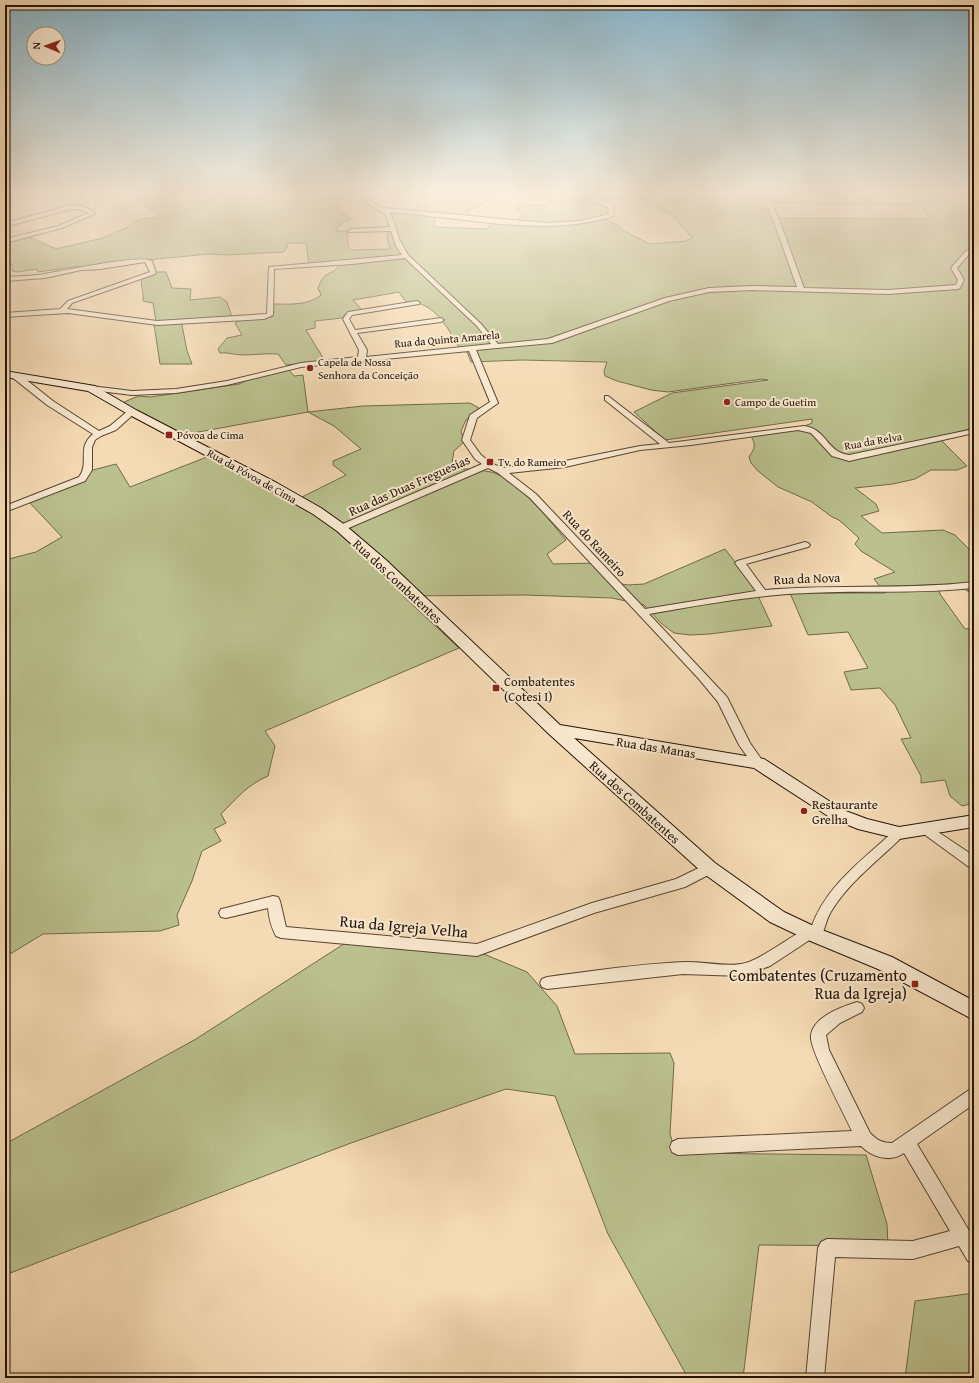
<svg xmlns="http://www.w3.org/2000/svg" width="979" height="1383" viewBox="0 0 979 1383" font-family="'Gentium Book Plus',serif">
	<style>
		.green { fill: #bac08e; stroke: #6f6a4a; fill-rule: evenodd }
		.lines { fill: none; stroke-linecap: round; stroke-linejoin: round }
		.minor-casing { stroke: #584532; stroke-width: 2 }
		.secondary-casing { stroke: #241306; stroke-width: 2 }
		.minor { fill: #f8e8cf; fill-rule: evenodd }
		.secondary { fill: #f8e8cf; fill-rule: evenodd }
		.poi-dot { fill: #8f2418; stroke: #f8e8cf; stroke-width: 1.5 }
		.labels { text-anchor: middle; stroke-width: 4; stroke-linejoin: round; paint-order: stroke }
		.far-street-label { font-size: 11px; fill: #241306; stroke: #f8e8cf }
		.far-poi-label { font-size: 11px; fill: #241306; stroke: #f8e8cf; text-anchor: start }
		.street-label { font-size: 13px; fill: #241306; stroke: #f8e8cf }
		.poi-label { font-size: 13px; fill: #241306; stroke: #f8e8cf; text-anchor: start }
		.near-street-label { font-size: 16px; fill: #241306; stroke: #f8e8cf }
		.near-poi-label { font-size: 16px; fill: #241306; stroke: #f8e8cf; text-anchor: end }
	</style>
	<rect width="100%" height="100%" fill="#f5dbb5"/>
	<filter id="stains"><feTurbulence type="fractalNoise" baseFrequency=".005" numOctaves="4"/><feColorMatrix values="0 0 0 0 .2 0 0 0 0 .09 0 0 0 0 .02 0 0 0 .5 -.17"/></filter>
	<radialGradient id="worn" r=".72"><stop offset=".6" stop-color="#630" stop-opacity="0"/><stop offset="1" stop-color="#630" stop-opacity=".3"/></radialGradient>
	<g class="green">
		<path d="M160,192h194l2,3 -22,2 6,9 -3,2 13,9v3l-9,3 -5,8h11l1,15 3,4 40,-1c-7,-10 -1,-23 -1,-34l9,-2h15l4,-10 6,-4 -1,-2 -8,-2 1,-3h110l-4,4 -23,-1 -30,15 -1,6 -31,-1 -4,12 53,2 8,-7 22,1 7,-10 -6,-2v-7l27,2 10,-5 -16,-3 7,-6h429v236l-36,9 29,29 -10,4h-26l-16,9 -22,5 -38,4 21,16 3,7 -18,5 21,17 61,-3 12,5 19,19v41l-16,-10h-20l2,9 25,35 9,-1v175l-12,3 -12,-10 -5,-16 -24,3v-7l-20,-37 10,-1 -16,-33 -15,-17 -29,2 -7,-18 24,-4 -20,-36 -40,3 -18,-42h95l-11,-14 21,-7 -34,-21 -6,-7 4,-6 -20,-18 -7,-3 -20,-15 -34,-15 -20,-16 -7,-8 -2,-6c6,-9 7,-12 2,-21 21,-2 41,-4 61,-13v-4l-147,21 -31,-28 38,-19 96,-13 -5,-1 -95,13 -17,-2 -34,-9 -12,-5 -1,-5 3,-9 -85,-2 -51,2 -4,-10 -6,-1c-12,-21 -26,-51 -55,-49l-7,-10 -46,8 9,10 -17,4 -3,4 -27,3v7l-9,2 19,31 -39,4 -8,-11c-12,-1 -24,1 -36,1 -7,0 -14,-3 -22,-2l-2,-4 9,-11 15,-3 -7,-12 7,-4 30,-2 2,-5 -2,-8c17,0 35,2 49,-9l-3,-7c2,-4 3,-9 7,-12 6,-5 13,-4 14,-13l-30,1 -3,-21h-19v5l-4,4 -55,3 -19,-1 -74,7 -41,9 -13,-1 -2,-3 -41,6 -1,-3 -20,3 -5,-1v-7l-7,1v-24l22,-5 29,13 47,-11 23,-10 9,-7 10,-3h12l2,-2 -3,-3 -21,-13zM638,198c13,4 24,13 36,18l4,6 14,16 -6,3 -36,3 -26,-13 -5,-5 -14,-7 7,-5 -6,-15zM770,203l148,2 14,14 -156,-1z"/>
		<path d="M151,272h15l6,16 19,1 -1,11 30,-3 7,5 5,15 -51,3 6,31 5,13h-32l-6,-40 2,-3 -3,-18 -10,-2c2,-13 -9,-22 8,-29z"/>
		<path d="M289,370l5,6 9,-1 5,37 55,-6 107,-3 9,5 -13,12 -5,11 3,11 -10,9 -3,17c13,1 27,1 40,4 25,6 58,48 75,68l-19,14 6,10 44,-1 19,20 12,2 16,-1 81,-35 28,36 19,41 -62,8 -20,1 -16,-2 -12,-9 -18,-19 -32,-7 -87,-3 -122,1 56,52 -194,83 10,15 -7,30c-21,9 -31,22 -47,38l5,9 -12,6 7,12 -19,10 -10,30 -15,34 2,10 -19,6 -117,3 -38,23v-397l31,-8 26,-15 -33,-35 59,-27 5,-5 23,-6 14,23 77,-30 85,45 54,-27 -13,-10v-4l28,-12 -27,-23 -26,-14 -126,23 -60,-32 16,-7 12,1 89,-13 13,-6z"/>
		<polygon points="350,940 467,947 527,972 557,1006 575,1054 670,1053 674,1063 670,1134 676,1153 866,1155 887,1224 888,1246 759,1245 743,1378 688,1378 608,1234 555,1096 506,1089 351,1143 5,1275 5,1144 196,1039"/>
		<polygon points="974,1293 974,1378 905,1378 915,1301"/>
	</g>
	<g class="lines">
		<defs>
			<g id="minor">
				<path d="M357,192h6l6,9 14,7 164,15 33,-2 29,-7 -1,-7 -36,-15h9l32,13 1,11c-69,22 -152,1 -224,-4l10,29 8,14 73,69 17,20 50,-5 117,-41 44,-10 42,-2 46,1 -23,-65 -13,-30h6l13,30 24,66 84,2 68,-5 2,-5 -7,-12 15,-17 8,-3v4l-4,1 -13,15 7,12 -4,8 -2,1 -70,5 -137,-4 -42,2 -40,9 -117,42 -76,7 22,53 -21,15 -7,22 11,15 10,8 11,5 63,-7 75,-15 20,-2 -55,-44v-4h3l61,47 135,-17c23,3 22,26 45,29l125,-26v4l-125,28 -17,-5 -21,-23 -13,-3 -107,15 -51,5 -75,17 -56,6 27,21 109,115 111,-18 -21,-28 2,-2 68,-19 3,1 2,2 -2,2 -62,17 19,26c70,-6 140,0 209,-8v6c-56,6 -112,2 -167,5 -53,2 -106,12 -158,21l78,83 23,46 14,20 -2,3 -4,1 -4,-1 -15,-21 -21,-43 -19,-23 -169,-181 -32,-25 -10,-5 -144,62h-6l-2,-2 2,-2 144,-62 -7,-5 -13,-19 8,-25 20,-13 -21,-51 -168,16 -74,18 -51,8 -44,2 -41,-5 -4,-2 4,-2 41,5 44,-2 51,-8 74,-18 57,-6 1,-7 -16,-31 5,-7 69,-11 3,2 -1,1 -67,11 -3,4 6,11 86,-12 3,2 -3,2 -84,11 10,17 -1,7 125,-13 -14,-18 -72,-68 -53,6 -78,5 -1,46 -9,4 -107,6 -89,-12 -63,4v-4l55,-4 8,-8 82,-29 -5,-10 -45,7 -19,1 -36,8 -40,3v-4c13,-1 27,-1 40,-3 17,-3 97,-20 107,-13l4,12 -1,1 -83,29 -5,6 90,12 110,-7 2,-47 133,-12 -6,-9 -5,-15 -42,1 -1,-1 3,-2 39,-2 -5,-13 -20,-11z"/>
				<path d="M71,205c8,0 19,2 24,9l-33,14 -57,15v-4l53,-13 31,-13 -12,-4h-6l-66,18v-4z"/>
				<path d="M13,374h6l34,27 46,30 11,-5 19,-16h6l1,2 -20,18 -15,6 -6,4 -3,7v23l-7,11 -80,31v-6l74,-29c11,-15 -3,-29 14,-43l-46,-29 -34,-27z"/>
				<polygon points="925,824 929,826 974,856 974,868 969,867 921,832 919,829 921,826"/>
				<path d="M899,828l4,2 2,3 -2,3c-24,24 -53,45 -71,74 -6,9 -7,20 -12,29l-5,2 -4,-2 -41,27 -28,10 -59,-2 -136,15 -5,-2 -2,-4 2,-4 5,-2c45,-6 91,-13 137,-15 19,-1 38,5 57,2 21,-3 60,-37 70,-36 15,-43 52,-68 84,-98z"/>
				<path d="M709,863l5,1 1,4 -1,4 -29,15 -91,26 -117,43 -196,-18 -5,-2c-5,-9 -7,-18 -8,-28l-42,10 -5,-1 -2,-4 2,-4 5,-1 47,-12 5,1 2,4 6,26 191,17 115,-41 84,-24z"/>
				<path d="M857,1002l5,2 2,4 -2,4 -22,11 -14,12 3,15 41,83c7,7 12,10 22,10l77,-53 5,-2v16l-57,40 57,95v25l-6,-3 -9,-15 -46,13 -78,-2 -11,121h-18l12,-130 3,-6 6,-3 86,2 37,-10 -46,-78c-14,10 -32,4 -43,-7l-183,9 -6,-3 -2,-5 2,-5 6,-3 174,-8c-7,-16 -44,-84 -41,-96 3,-19 31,-28 46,-33z"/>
			</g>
			<polygon id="secondary" points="5,371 95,386 136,410 277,483 321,508 345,525 386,560 560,725 764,759 843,810 867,819 899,827 974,815 974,827 899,839 858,829 831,818 754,768 574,738 715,863 784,912 822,930 892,957 974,1001 974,1020 878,969 808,940 770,922 703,873 549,734 376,566 337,531 313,514 269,489 128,414 88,391 5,377"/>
		</defs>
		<use href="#minor" class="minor-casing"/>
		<use href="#secondary" class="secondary-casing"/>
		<use href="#minor" class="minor"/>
		<use href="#secondary" class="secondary"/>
	</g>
	<linearGradient id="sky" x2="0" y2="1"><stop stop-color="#8ab7ce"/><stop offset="0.5" stop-color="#faefde"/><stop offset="1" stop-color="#faefde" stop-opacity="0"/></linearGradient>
	<rect width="979" height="386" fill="url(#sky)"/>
	<g class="poi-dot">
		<circle cx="310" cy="368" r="4"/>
		<circle cx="727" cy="402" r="4"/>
		<rect x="165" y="431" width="8" height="8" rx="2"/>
		<rect x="486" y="458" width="8" height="8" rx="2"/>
		<rect x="492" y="684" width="8" height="8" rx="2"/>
		<circle cx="804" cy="811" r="4"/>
		<rect x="911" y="980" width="8" height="8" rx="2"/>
	</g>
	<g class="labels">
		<g class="far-street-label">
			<text transform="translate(447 339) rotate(-5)" y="4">Rua da Quinta Amarela</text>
			<text transform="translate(873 441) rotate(-10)" y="4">Rua da Relva</text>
			<text transform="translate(252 476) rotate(29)" y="4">Rua da Póvoa de Cima</text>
		</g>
		<g class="far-poi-label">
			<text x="318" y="366">Capela de Nossa<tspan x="318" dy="13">Senhora da Conceição</tspan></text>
			<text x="735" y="406">Campo de Guetim</text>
			<text x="177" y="439">Póvoa de Cima</text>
			<text x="498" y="466">Tv. do Rameiro</text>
		</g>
		<g class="street-label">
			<text transform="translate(409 485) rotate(-24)" y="5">Rua das Duas Freguesias</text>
			<text transform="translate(595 543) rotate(47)" y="5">Rua do Rameiro</text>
			<text transform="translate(807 578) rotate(-2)" y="5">Rua da Nova</text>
			<text transform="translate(398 581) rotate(43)" y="5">Rua dos Combatentes</text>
			<text transform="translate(656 747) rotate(9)" y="5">Rua das Manas</text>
			<text transform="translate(635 802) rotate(42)" y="5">Rua dos Combatentes</text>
		</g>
		<g class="poi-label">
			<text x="504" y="686">Combatentes<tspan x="504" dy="15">(Cotesi I)</tspan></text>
			<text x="812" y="809">Restaurante<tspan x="812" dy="15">Grelha</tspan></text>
		</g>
		<g class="near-street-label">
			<text transform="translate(404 926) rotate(5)" y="6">Rua da Igreja Velha</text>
		</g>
		<g class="near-poi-label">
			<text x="907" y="981">Combatentes (Cruzamento<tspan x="907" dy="18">Rua da Igreja)</tspan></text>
		</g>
	</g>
	<rect width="979" height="1383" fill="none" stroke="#f5dbb5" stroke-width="20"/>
	<rect x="6" y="6" width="967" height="1371" fill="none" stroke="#241306" stroke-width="2"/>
	<rect x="10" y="10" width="959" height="1363" fill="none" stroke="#241306"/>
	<g transform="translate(46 46) rotate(272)"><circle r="19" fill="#f8e8cf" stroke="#a3937f"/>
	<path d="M0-3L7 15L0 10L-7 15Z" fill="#8f2418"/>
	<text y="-6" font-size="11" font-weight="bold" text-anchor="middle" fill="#241306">N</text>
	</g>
	<rect width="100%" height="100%" filter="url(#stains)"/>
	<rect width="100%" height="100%" fill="url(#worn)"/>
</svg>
